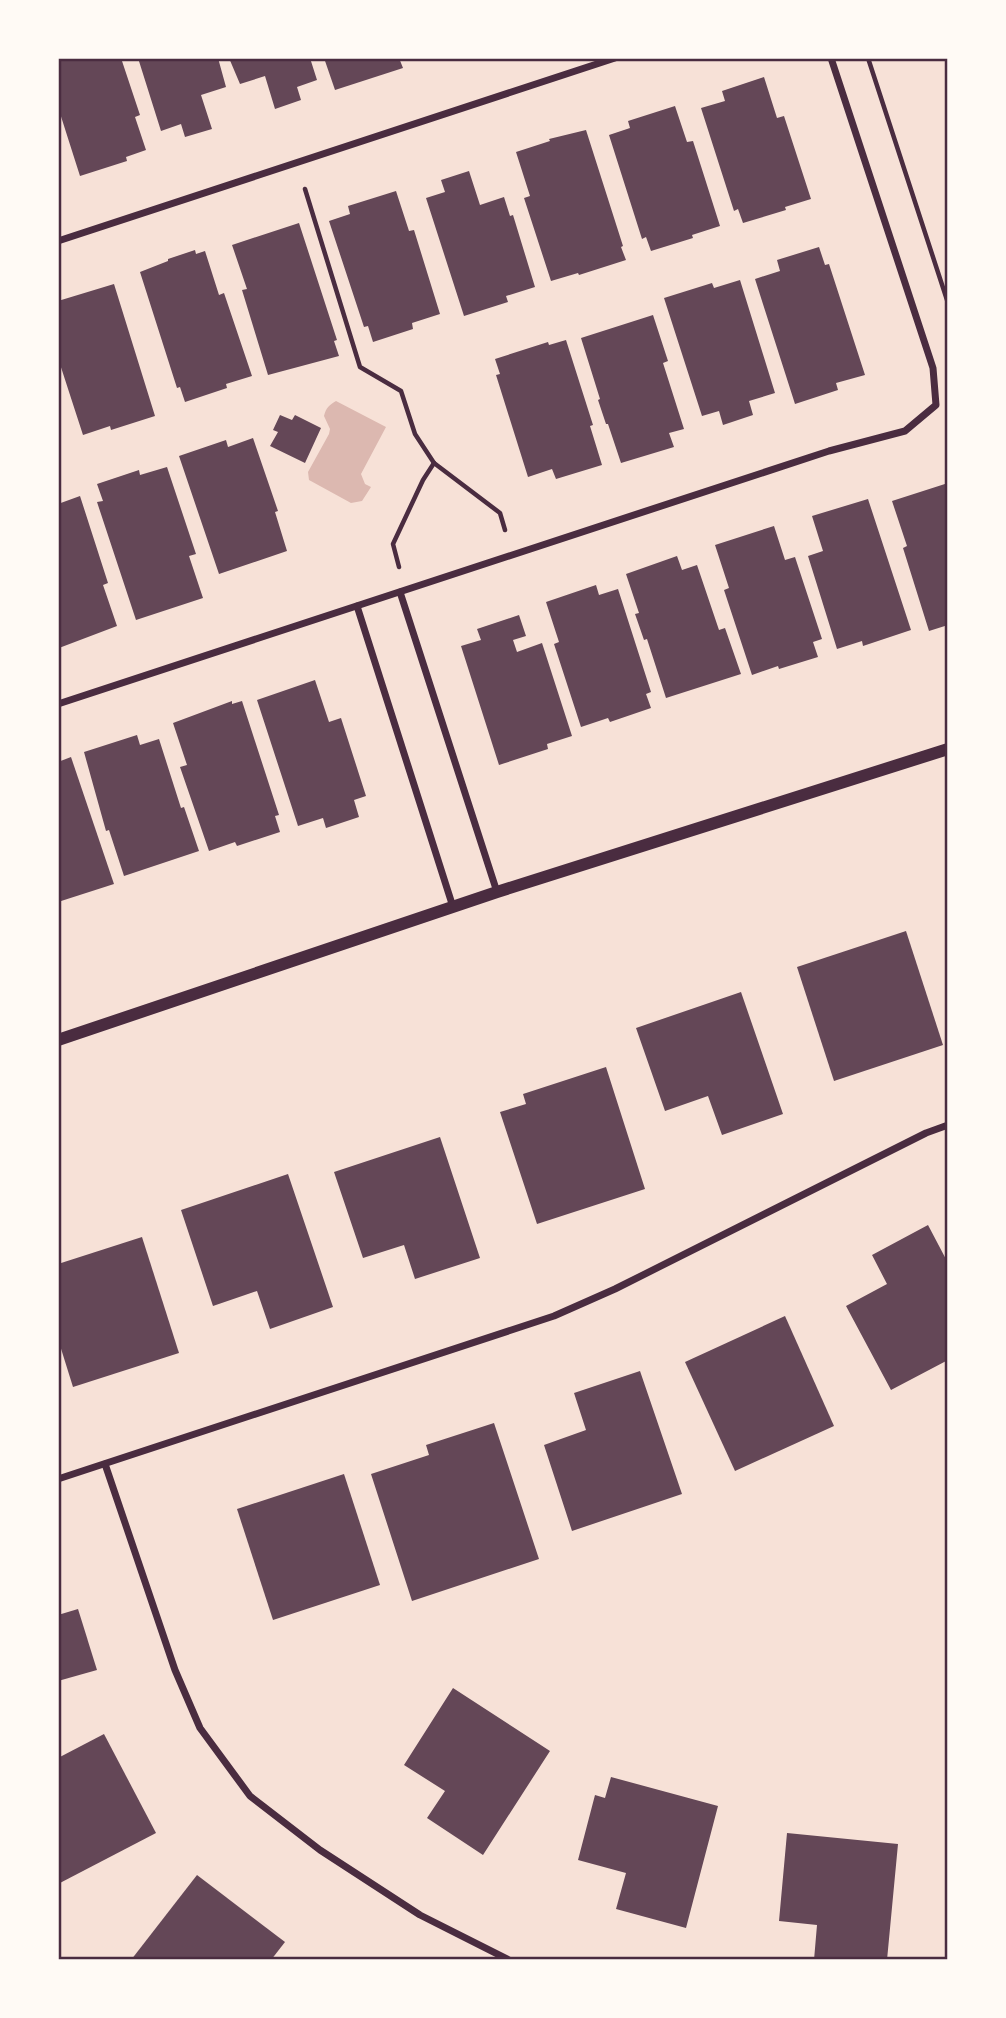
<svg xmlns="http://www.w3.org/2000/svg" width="1006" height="2018" viewBox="0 0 1006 2018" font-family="'Public Sans',sans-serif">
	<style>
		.water { fill: #dcb8b0 }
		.building { fill: #644757 }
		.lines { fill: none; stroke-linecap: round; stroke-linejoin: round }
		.path { stroke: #4a2c40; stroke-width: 4.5 }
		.minor { stroke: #4a2c40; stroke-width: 7 }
		.tertiary { stroke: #4a2c40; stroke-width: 12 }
		.neatline { fill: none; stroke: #4a2c40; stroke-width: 2.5 }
	</style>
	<rect width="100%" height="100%" fill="#f7e1d7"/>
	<path class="water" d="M336,401l50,26 -25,47 4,10 6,3 -9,14 -11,2 -42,-23 -1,-8 21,-38 1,-5 -6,-13c2,-8 5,-11 12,-15z"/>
	<g class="building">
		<polygon points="58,58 121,58 140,115 135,117 146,150 126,157 127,161 80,176 58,107"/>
		<polygon points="138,58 218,58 226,87 201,95 212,129 185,137 181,124 161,131"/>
		<polygon points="229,58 310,58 317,80 297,87 301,100 275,109 265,76 240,84"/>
		<polygon points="324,58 399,58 403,68 335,90"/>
		<polygon points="764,77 777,118 784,116 811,199 785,207 786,210 743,223 738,209 734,211 701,108 725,101 722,91"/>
		<polygon points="675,106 687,142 693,141 720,226 692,235 693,238 651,251 646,237 642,239 609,135 630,128 628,121"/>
		<polygon points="586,130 623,246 621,247 626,260 579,275 578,273 551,281 524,198 530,196 516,152 550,141 549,139"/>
		<polygon points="469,171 480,205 504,197 510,216 513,215 535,287 506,296 508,302 464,316 426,198 445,192 441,180"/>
		<polygon points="396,191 409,231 414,230 440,314 412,323 413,329 373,342 368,326 364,327 329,221 350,214 348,206"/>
		<polygon points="299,223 337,340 334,341 339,356 268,375 242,290 247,289 232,245"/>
		<polygon points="819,247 825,265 829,264 865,375 836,383 838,390 795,404 755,279 780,271 777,260"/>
		<polygon points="195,250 196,254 205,251 219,295 224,293 252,376 226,384 227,388 185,402 180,387 177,388 140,272 168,261 168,259"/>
		<polygon points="740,280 775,393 749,401 753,415 723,425 719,411 702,416 664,298 712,283 714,288"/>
		<polygon points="114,284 155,416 111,430 110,426 83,435 58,358 58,350 61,349 58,339 58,301"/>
		<polygon points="653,315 668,361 663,363 684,429 669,433 674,447 621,463 608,424 606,424 598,400 600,399 581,338"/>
		<polygon points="566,340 593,425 590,426 602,465 556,479 552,469 528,477 496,375 500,374 495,359 548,342 549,345"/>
		<polygon points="280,415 292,420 295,415 321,428 305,463 270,446 278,432 273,430"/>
		<polygon points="253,438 278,511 275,512 287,551 219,574 179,456 226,440 228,447"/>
		<polygon points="167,467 196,554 189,556 203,598 136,620 97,502 103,501 97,484 139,470 140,475"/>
		<polygon points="948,483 948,625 929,631 903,548 907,546 892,501"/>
		<polygon points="80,496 108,583 103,585 117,626 59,648 58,504"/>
		<polygon points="868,499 911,630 863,646 862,641 837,649 808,556 823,551 812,516"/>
		<polygon points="774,526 785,560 795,557 822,639 813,642 818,657 779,669 778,666 752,675 724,590 729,588 715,545"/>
		<polygon points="677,556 682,570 697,565 719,630 725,628 741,674 666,698 647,639 644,640 635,614 639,613 626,574"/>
		<polygon points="596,585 599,595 618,589 651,692 646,694 651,708 610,722 608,718 581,727 554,644 559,642 546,602"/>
		<polygon points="519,615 526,636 513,640 517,652 542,643 572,736 547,744 548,749 499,765 461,646 481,640 477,629"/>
		<polygon points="315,680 329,722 341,718 366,796 354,800 359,817 326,828 323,818 298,826 257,700"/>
		<polygon points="232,701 232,704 242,701 279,815 275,816 280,832 237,846 235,842 209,851 180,767 187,765 173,723"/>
		<polygon points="137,735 140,745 159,739 181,808 184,807 199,851 124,876 109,830 106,831 84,752"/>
		<polygon points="71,757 114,884 58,902 58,762"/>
		<polygon points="906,931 943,1045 834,1081 797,967"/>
		<polygon points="741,992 783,1114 722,1135 708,1096 665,1111 636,1028"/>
		<polygon points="606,1067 645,1189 537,1224 500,1112 526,1104 523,1094"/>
		<polygon points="440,1137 480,1258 415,1279 404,1245 363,1258 334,1172"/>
		<polygon points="288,1174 333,1307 270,1329 257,1291 213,1306 181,1210"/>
		<polygon points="928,1225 948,1263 948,1360 891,1390 846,1306 887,1284 872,1255"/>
		<polygon points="142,1237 179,1353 73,1387 58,1339 58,1264"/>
		<polygon points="785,1316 834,1426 735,1471 685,1362"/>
		<polygon points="640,1371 682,1494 572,1531 544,1445 586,1430 574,1393"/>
		<polygon points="494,1423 539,1559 412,1601 371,1474 429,1455 426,1445"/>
		<polygon points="344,1474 380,1585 273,1620 237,1509"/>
		<polygon points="78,1609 97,1670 58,1681 58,1615"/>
		<polygon points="453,1688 550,1751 483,1855 427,1818 445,1791 404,1765"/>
		<polygon points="104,1734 156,1833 58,1884 58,1758"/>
		<polygon points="611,1777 718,1806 686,1928 616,1909 626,1873 578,1860 595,1795 605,1798"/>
		<polygon points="787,1833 898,1844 887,1960 814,1960 817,1925 779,1921"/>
		<polygon points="197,1875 285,1942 271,1960 131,1960"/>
	</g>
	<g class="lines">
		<g class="path">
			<polyline points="868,58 948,303"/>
			<polyline points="305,189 360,367 401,391 415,434 434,463 500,513 505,530"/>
			<polyline points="399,567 393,544 423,480 434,463"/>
		</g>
		<g class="minor">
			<polyline points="58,241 615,58"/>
			<polyline points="400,592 497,892"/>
			<polyline points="357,606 453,907"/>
			<polyline points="58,704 829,451 905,431 936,405 933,368 831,58"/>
			<polyline points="105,1464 175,1670 200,1728 250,1796 320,1850 420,1915 509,1960"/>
			<polyline points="58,1479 554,1316 615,1289 926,1133 948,1125"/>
		</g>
		<polyline class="tertiary" points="58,1040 497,892 948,749"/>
	</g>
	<rect width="1006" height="2018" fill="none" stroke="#fffaf5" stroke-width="119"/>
	<rect x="60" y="60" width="886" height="1898" class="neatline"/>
</svg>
